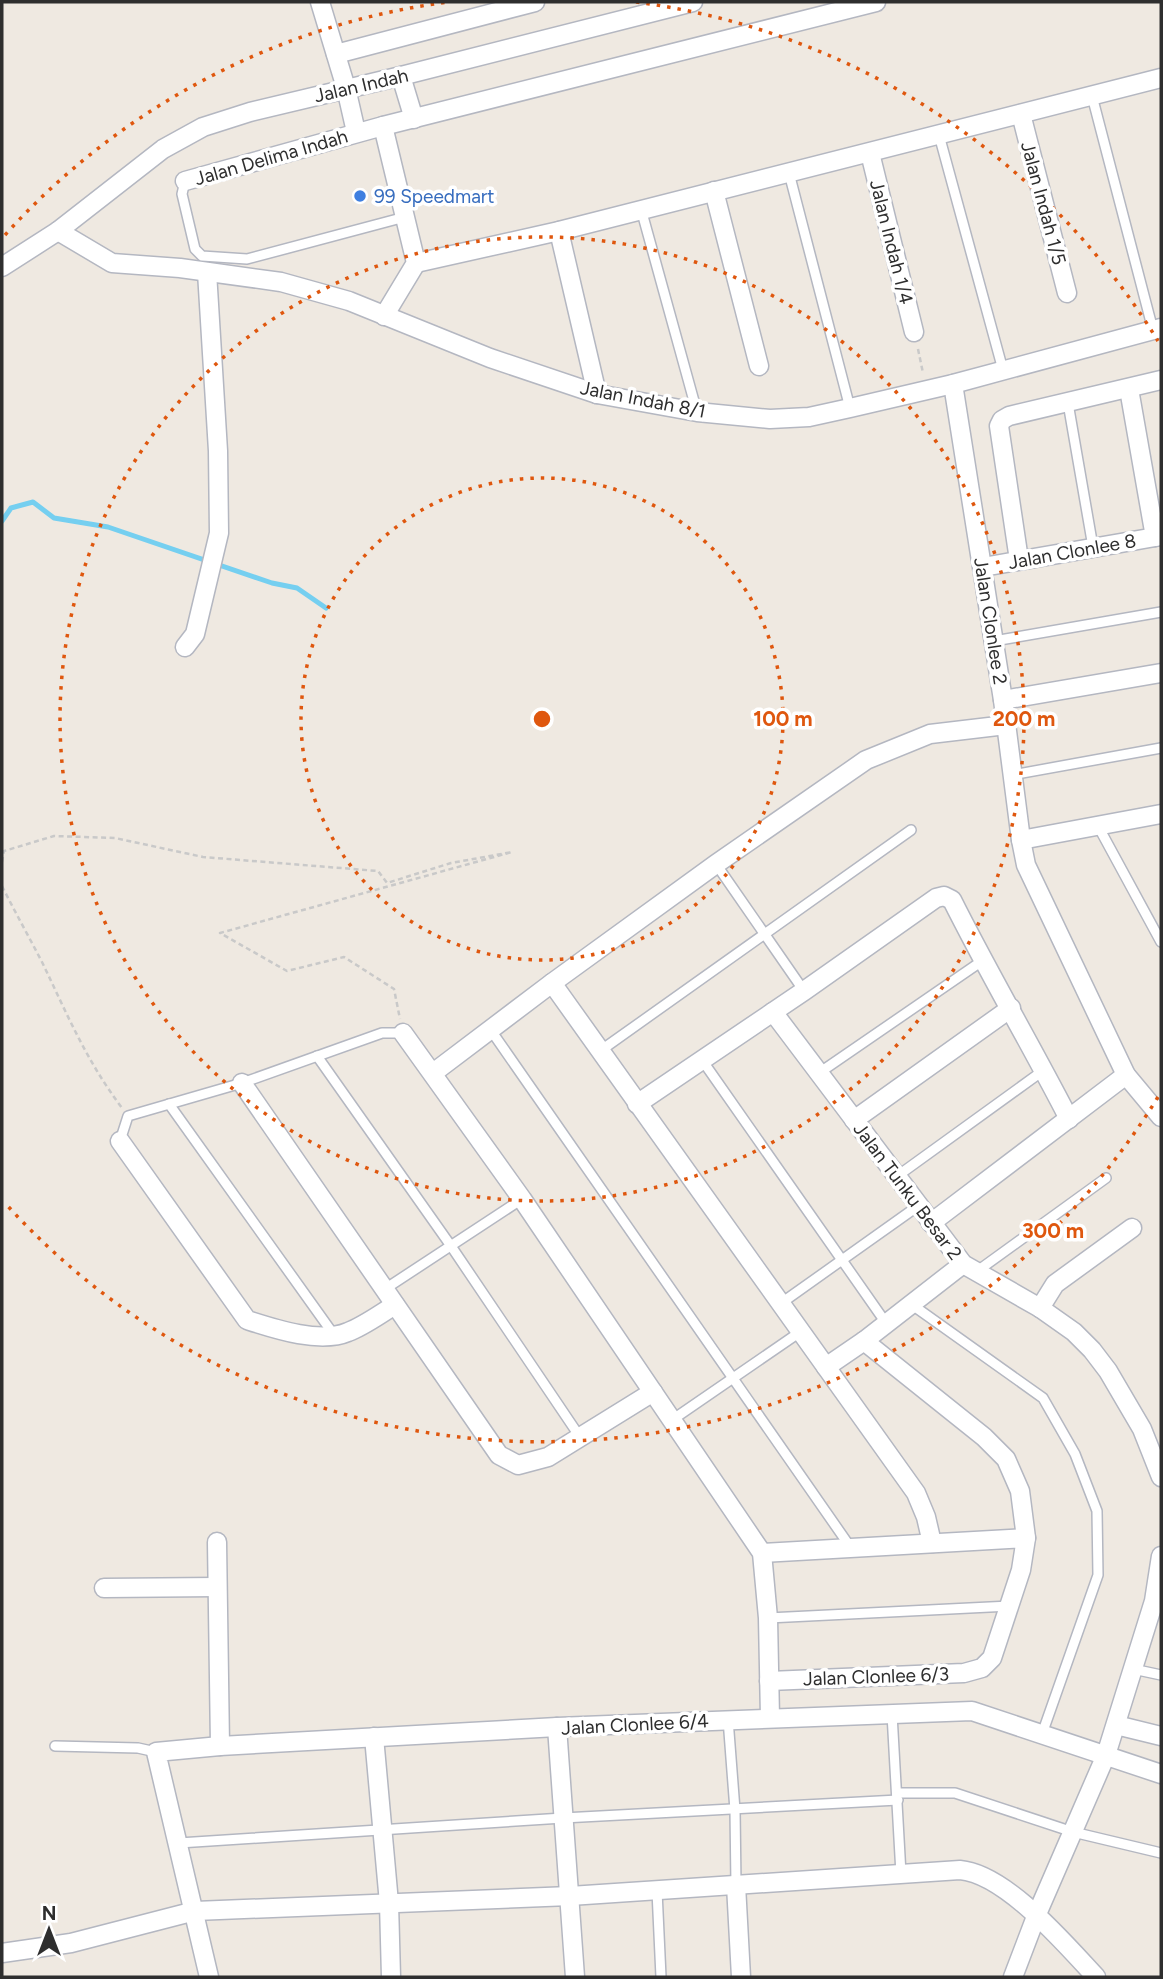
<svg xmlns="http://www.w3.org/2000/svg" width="1163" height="1979" viewBox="0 0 1163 1979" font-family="Figtree,sans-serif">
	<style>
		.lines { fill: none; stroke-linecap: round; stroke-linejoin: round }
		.stream { stroke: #75cff0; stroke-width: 5 }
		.lane-casing { stroke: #b4b7c1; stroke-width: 12 }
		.street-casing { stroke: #b4b7c1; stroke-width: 21 }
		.path { stroke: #c9c9c9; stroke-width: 2.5; stroke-dasharray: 5 3.5; stroke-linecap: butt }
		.lane { stroke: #fff; stroke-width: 9 }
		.street { stroke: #fff; stroke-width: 18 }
		.ring { fill: none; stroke: #df570e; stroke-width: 3.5; stroke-dasharray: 3.5 7 }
		.shop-dot { fill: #3f7fe0; stroke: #fff; stroke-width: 2.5 }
		.labels { text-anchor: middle; stroke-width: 7; stroke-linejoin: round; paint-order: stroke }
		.street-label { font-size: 19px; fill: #2e2e2e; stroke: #fff }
		.shop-label { font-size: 19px; fill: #366cbe; stroke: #fff; text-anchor: start }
		.centre { fill: #df570e; stroke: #fff; stroke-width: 3.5 }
		.ring-label { font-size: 21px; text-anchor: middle; font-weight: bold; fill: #df570e; stroke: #fff; stroke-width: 7; stroke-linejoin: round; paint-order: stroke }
	</style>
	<rect width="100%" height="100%" fill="#efe9e1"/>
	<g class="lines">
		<polyline class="stream" points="2,521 11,508 33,502 54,518 108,527 272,583 297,588 326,608"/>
		<defs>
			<g id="lane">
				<polyline points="1092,96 1153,330"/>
				<polyline points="939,135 1003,370"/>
				<polyline points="789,173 850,408"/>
				<polyline points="185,181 182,194 195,249 202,256 247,259 405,217"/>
				<polyline points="641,209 697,412"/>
				<polyline points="1068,403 1093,547"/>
				<polyline points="994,641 1161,612"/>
				<polyline points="1012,775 1161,748"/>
				<polyline points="1098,826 1161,942"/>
				<polyline points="716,864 804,991"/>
				<polyline points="490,1029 851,1548"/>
				<polyline points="600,1051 911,830"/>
				<polyline points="317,1056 451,1246 580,1437"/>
				<polyline points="702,1060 886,1323"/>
				<polyline points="819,1073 982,961"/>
				<polyline points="169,1104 334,1335"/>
				<polyline points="120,1141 128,1116 242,1083 382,1033 403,1033"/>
				<polyline points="896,1177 1044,1070"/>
				<polyline points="976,1272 1106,1178"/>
				<polyline points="385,1289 522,1199"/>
				<polyline points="780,1304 918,1206"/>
				<polyline points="911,1304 1043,1398 1075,1454 1097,1511 1098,1575 1042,1734"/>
				<polyline points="672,1420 800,1332"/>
				<polyline points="768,1618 1010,1606"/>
				<polyline points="1133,1669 1161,1675"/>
				<polyline points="892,1714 901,1874"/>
				<polyline points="728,1719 735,1810 736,1885"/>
				<polyline points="55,1746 138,1748 156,1752"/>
				<polyline points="898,1793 955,1793 1073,1832 1161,1853"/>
				<polyline points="179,1843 563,1818 898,1800"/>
				<polyline points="657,1891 661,1977"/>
			</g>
			<g id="street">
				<polyline points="320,2 346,88 356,132"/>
				<polyline points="336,54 535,2"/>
				<polyline points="401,76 414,119"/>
				<polyline points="1021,114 1067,293"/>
				<polyline points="383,126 876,2"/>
				<polyline points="870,153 914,332"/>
				<polyline points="185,181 383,126 416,263 384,316"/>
				<polyline points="714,191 759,366"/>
				<polyline points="58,231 112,263 180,268 281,282 349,301 490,358 597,394 697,412 770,419 809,417 850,408 953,384 1161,328"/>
				<polyline points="559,231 597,394"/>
				<polyline points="416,263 559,231 1161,78"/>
				<polyline points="2,267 58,231 163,149 203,127 250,112 401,76 693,2"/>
				<polyline points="953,384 1003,700 1021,840 1026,865 1126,1075 1161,1117"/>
				<polyline points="1129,389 1155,537"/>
				<polyline points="1019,560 999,426 1002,420 1009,416 1161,380"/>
				<polyline points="983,567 1161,536"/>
				<polyline points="185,647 195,634 219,533 218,451 207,272"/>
				<polyline points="1003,700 1161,673"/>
				<polyline points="1021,840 1161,814"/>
				<polyline points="552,983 916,1493 926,1517 932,1543"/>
				<polyline points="773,1012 963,1264 1040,1308 1074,1332 1092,1350 1108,1371 1142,1429 1161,1477"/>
				<polyline points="403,1033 522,1199 762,1553 768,1618 770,1718"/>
				<polyline points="433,1073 552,983 716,864 866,760 930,734 1006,725"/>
				<polyline points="242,1083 499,1455 518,1465 548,1457 653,1392"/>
				<path d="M637,1104l167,-113 132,-93 8,-2 8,4c37,74 79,145 117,219"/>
				<polyline points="854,1120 1011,1008"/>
				<path d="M120,1141l127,179c28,9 73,24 101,12 16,-6 32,-18 47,-27"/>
				<polyline points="931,1223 1126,1075"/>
				<polyline points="1040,1308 1055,1284 1132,1228"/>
				<polyline points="864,1341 963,1264"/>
				<polyline points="826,1367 864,1341 984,1437 1006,1459 1020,1491 1026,1538"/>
				<polyline points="217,1542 220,1746"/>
				<polyline points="762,1553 1026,1538 1021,1570 992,1658 982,1668 964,1673 769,1681"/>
				<polyline points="104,1588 217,1587"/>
				<polyline points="1116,1725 1161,1736"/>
				<polyline points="557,1727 575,1977"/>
				<polyline points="374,1737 389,1903 391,1977"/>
				<polyline points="736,1885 741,1977"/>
				<path d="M2,1953l69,-10 124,-32 375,-15 390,-26c46,4 105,74 136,107"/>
				<polyline points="209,1977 156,1752 220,1746 557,1727 972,1711 1161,1774"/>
				<polyline points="1013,1977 1037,1914 1106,1755 1154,1601 1161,1556"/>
			</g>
		</defs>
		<use href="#lane" class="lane-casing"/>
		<use href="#street" class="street-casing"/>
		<g class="path">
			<polyline points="918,349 923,373"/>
			<polyline points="2,862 4,851 54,836 115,838 203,857 378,871 387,883 451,863 512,852 220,933 287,971 344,957 394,989 400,1019"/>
			<path d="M2,886c13,26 27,51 40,76 26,54 44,98 80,146"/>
		</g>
		<use href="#lane" class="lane"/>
		<use href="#street" class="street"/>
	</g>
	<g class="ring">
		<circle cx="542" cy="719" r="241"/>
		<circle cx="542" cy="719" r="482"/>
		<path d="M1158 1097A723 723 0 0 1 5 1203M5 235A723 723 0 0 1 448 2M636 2A723 723 0 0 1 1158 341"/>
	</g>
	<circle class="shop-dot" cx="360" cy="196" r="7"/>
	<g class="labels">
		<g class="street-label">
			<text transform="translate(361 85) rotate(-13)" y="7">Jalan Indah</text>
			<text transform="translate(271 157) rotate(-16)" y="7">Jalan Delima Indah</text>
			<text transform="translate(1044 203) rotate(75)" y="7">Jalan Indah 1/5</text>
			<text transform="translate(892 242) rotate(76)" y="7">Jalan Indah 1/4</text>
			<text transform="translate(643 399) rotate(11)" y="7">Jalan Indah 8/1</text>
			<text transform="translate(1072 551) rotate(-10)" y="7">Jalan Clonlee 8</text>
			<text transform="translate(991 621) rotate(81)" y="7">Jalan Clonlee 2</text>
			<text transform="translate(908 1191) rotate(53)" y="7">Jalan Tunku Besar 2</text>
			<text transform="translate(876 1676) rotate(-2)" y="7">Jalan Clonlee 6/3</text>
			<text transform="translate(635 1724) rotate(-3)" y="7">Jalan Clonlee 6/4</text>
		</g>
		<g class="shop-label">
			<text x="374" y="203">99 Speedmart</text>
		</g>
	</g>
	<circle cx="542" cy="719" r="10" class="centre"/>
	<g class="ring-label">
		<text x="783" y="726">100 m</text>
		<text x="1024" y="726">200 m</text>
		<text x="1053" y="1238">300 m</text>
	</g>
	<rect width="1163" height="1979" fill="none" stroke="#2e2e2e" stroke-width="7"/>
	<g transform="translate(49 1930)" stroke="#ffffff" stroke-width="5" paint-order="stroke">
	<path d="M0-5L12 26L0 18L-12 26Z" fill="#2e2e2e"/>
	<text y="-10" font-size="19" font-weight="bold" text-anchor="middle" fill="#2e2e2e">N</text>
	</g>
</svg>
